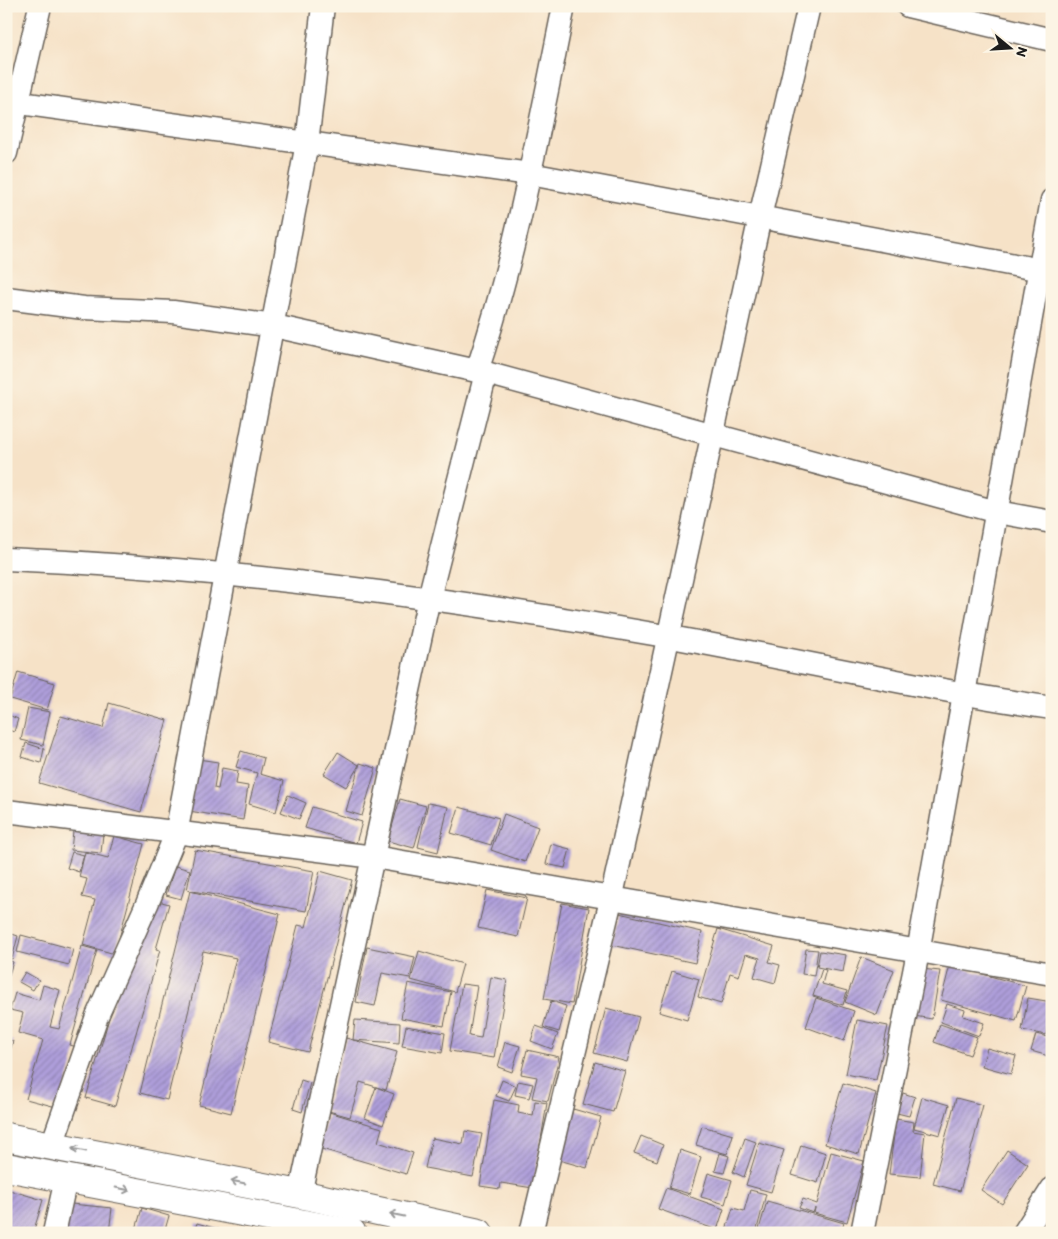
<svg xmlns="http://www.w3.org/2000/svg" width="1058" height="1239" viewBox="0 0 1058 1239" font-family="Itim,sans-serif">
	<style>
		.building { fill: url(#building-hatch) }
		.lines { fill: none; stroke-linecap: round; stroke-linejoin: round }
		.street-casing { stroke: #686158; stroke-width: 25 }
		.secondary-casing { stroke: #686158; stroke-width: 30 }
		.street { stroke: #fff; stroke-width: 22 }
		.secondary { stroke: #fff; stroke-width: 28 }
		.oneway { stroke: #999 }
	</style>
	<defs>
		<pattern id="building-hatch" width="6" height="6" patternUnits="userSpaceOnUse" patternTransform="scale(1.25)"><rect width="6" height="6" fill="#af9fdb"/><path d="M-1 1l2-2M0 6l6-6M5 7l2-2" fill="none" stroke="#8e81b1"/></pattern>
	</defs>
	<rect width="100%" height="100%" fill="#fcf5e5"/>
	<filter id="ink" filterUnits="userSpaceOnUse"><feTurbulence type="fractalNoise" baseFrequency=".02" numOctaves="2"/><feDisplacementMap in="SourceGraphic" scale="10" xChannelSelector="R" yChannelSelector="G"/><feConvolveMatrix kernelMatrix="1 2 1 2 8 2 1 2 1" color-interpolation-filters="sRGB"/></filter>
	<filter id="wash" filterUnits="userSpaceOnUse"><feTurbulence type="fractalNoise" baseFrequency=".0096" numOctaves="4" result="noise"/><feDisplacementMap in="SourceGraphic" scale="20" xChannelSelector="R" yChannelSelector="G"/><feGaussianBlur stdDeviation="1.12" result="paint"/><feColorMatrix in="noise" values="0 0 0 0 0 0 0 0 0 0 0 0 0 0 0 0 0 1.4 0 .05"/><feComposite in="paint" operator="in"/></filter>
	<g filter="url(#wash)">
		<rect width="100%" height="100%" fill="#f6e2c7"/>
		<g id="blocks">
			<g class="building">
				<polygon points="18,672 55,683 47,710 10,699"/>
				<polygon points="109,703 167,720 141,812 39,783 61,716 103,728"/>
				<polygon points="28,708 50,712 43,745 21,740"/>
				<polygon points="6,714 18,719 14,732 6,729"/>
				<polygon points="26,743 44,749 41,763 22,757"/>
				<polygon points="241,751 264,758 260,774 284,781 276,812 249,804 257,773 236,767"/>
				<polygon points="338,752 359,765 346,787 324,774"/>
				<polygon points="198,759 218,762 214,788 218,789 222,768 238,771 236,784 248,786 243,820 189,811"/>
				<polygon points="360,763 376,768 362,816 346,811"/>
				<polygon points="288,795 306,803 299,819 281,812"/>
				<polygon points="400,799 426,806 414,848 388,841"/>
				<polygon points="428,803 448,807 438,852 418,847"/>
				<polygon points="312,807 362,822 356,843 305,828"/>
				<polygon points="459,807 499,818 491,845 451,833"/>
				<polygon points="504,814 538,827 525,862 491,850"/>
				<polygon points="73,831 103,834 101,853 71,850"/>
				<polygon points="114,836 144,844 115,954 83,945 95,900 82,897 87,879 79,877 85,852 108,858"/>
				<polygon points="551,844 570,849 565,868 546,864"/>
				<polygon points="195,850 314,871 306,911 187,890"/>
				<polygon points="72,852 84,855 79,872 67,868"/>
				<polygon points="175,866 190,870 181,899 166,895"/>
				<polygon points="320,871 352,880 308,1052 268,1042 298,925 306,927"/>
				<polygon points="487,890 527,898 518,937 478,928"/>
				<polygon points="190,891 280,914 231,1113 199,1105 236,958 203,951 167,1100 140,1093"/>
				<polygon points="144,897 169,904 156,949 160,950 115,1106 86,1098"/>
				<polygon points="562,903 589,908 572,1004 544,999"/>
				<polygon points="619,913 702,932 695,963 612,945"/>
				<polygon points="718,929 774,946 769,962 780,965 775,983 754,977 760,958 746,954 739,976 730,973 721,1004 698,997"/>
				<polygon points="6,932 18,936 12,959 6,957"/>
				<polygon points="21,935 73,949 69,965 17,952"/>
				<polygon points="82,946 97,950 70,1045 77,1047 60,1108 26,1099 43,1040 18,1033 23,1013 10,1010 15,993 39,1000 43,985 60,990 50,1027 59,1029"/>
				<polygon points="367,947 415,957 410,978 382,973 375,1006 356,1002"/>
				<polygon points="806,949 818,950 814,976 802,974"/>
				<polygon points="419,951 463,964 455,992 411,980"/>
				<polygon points="820,951 846,955 843,972 817,967"/>
				<polygon points="861,957 894,970 877,1015 845,1002"/>
				<polygon points="6,959 13,962 7,981 6,981"/>
				<polygon points="950,965 1026,986 1016,1021 941,1000"/>
				<polygon points="822,969 826,970 822,984 847,991 843,1005 813,996"/>
				<polygon points="921,969 940,971 932,1019 914,1016"/>
				<polygon points="672,971 699,979 687,1020 659,1012"/>
				<polygon points="25,972 39,980 33,990 19,982"/>
				<polygon points="491,977 507,980 494,1058 450,1051 462,984 477,986 469,1036 481,1038"/>
				<polygon points="408,983 451,992 444,1026 401,1018"/>
				<polygon points="816,998 854,1011 844,1041 806,1027"/>
				<polygon points="1028,998 1052,1002 1046,1035 1022,1030"/>
				<polygon points="551,1001 566,1006 559,1032 543,1027"/>
				<polygon points="947,1004 965,1010 963,1016 984,1023 979,1036 941,1022"/>
				<polygon points="606,1008 639,1017 627,1062 594,1053"/>
				<polygon points="355,1020 400,1023 399,1043 353,1040"/>
				<polygon points="857,1020 888,1026 876,1080 846,1074"/>
				<polygon points="940,1024 977,1037 970,1055 934,1042"/>
				<polygon points="406,1026 445,1033 442,1053 402,1046"/>
				<polygon points="536,1026 558,1034 552,1049 531,1041"/>
				<polygon points="1036,1034 1052,1038 1052,1057 1031,1051"/>
				<polygon points="346,1038 397,1052 386,1090 360,1082 350,1117 325,1110"/>
				<polygon points="6,1039 13,1041 7,1061 6,1061"/>
				<polygon points="505,1042 520,1046 512,1072 498,1067"/>
				<polygon points="987,1048 1016,1056 1011,1074 982,1066"/>
				<polygon points="527,1050 559,1057 548,1101 532,1098 537,1077 521,1074"/>
				<polygon points="595,1062 625,1071 613,1112 583,1104"/>
				<polygon points="301,1080 310,1083 302,1112 293,1109"/>
				<polygon points="502,1080 516,1086 509,1101 496,1096"/>
				<polygon points="518,1081 533,1084 529,1098 515,1095"/>
				<polygon points="843,1083 876,1093 859,1154 825,1144"/>
				<polygon points="376,1087 394,1094 383,1125 365,1118"/>
				<polygon points="903,1093 915,1097 909,1116 897,1113"/>
				<polygon points="922,1097 949,1105 940,1135 914,1128"/>
				<polygon points="956,1098 983,1105 960,1191 933,1184"/>
				<polygon points="494,1100 519,1105 518,1113 533,1116 535,1101 547,1103 533,1188 501,1183 500,1189 480,1186"/>
				<polygon points="573,1109 601,1117 587,1168 559,1160"/>
				<polygon points="329,1112 382,1128 378,1142 413,1153 406,1174 318,1148"/>
				<polygon points="896,1119 914,1122 913,1131 925,1133 920,1177 889,1174"/>
				<polygon points="702,1126 733,1135 727,1154 696,1145"/>
				<polygon points="465,1131 482,1134 473,1177 425,1168 432,1138 463,1144"/>
				<polygon points="641,1136 663,1145 657,1161 634,1153"/>
				<polygon points="745,1138 756,1142 744,1177 733,1172"/>
				<polygon points="759,1143 784,1150 771,1192 746,1185"/>
				<polygon points="801,1145 826,1153 818,1183 792,1175"/>
				<polygon points="680,1150 701,1157 690,1194 669,1188"/>
				<polygon points="1007,1150 1028,1164 1002,1204 981,1190"/>
				<polygon points="831,1152 864,1161 847,1222 814,1213 815,1208 813,1213 799,1208 803,1199 817,1204"/>
				<polygon points="720,1153 729,1156 724,1173 715,1171"/>
				<polygon points="708,1173 732,1180 725,1204 701,1197"/>
				<polygon points="666,1188 724,1209 717,1230 658,1209"/>
				<polygon points="6,1189 43,1200 33,1233 17,1233 6,1230"/>
				<polygon points="750,1190 766,1194 756,1233 725,1233 733,1208 744,1211"/>
				<polygon points="767,1201 844,1223 841,1233 758,1233"/>
				<polygon points="61,1203 112,1208 109,1233 58,1233"/>
				<polygon points="142,1208 169,1216 164,1233 135,1233"/>
				<polygon points="197,1223 228,1232 228,1233 194,1233"/>
			</g>
		</g>
	</g>
	<g filter="url(#ink)">
		<use href="#blocks" fill-opacity="0" stroke="#686158" stroke-width="1"/>
		<g class="lines">
			<defs>
				<g id="street">
					<polyline points="908,6 1052,40"/>
					<polyline points="6,101 530,174 1052,272"/>
					<polyline points="6,153 40,6"/>
					<polyline points="6,298 84,308 173,312 274,326 486,373 997,512 1052,522"/>
					<path d="M477,371c40,-119 62,-242 87,-365"/>
					<path d="M6,559c222,9 441,39 659,77 129,23 257,53 387,72"/>
					<polyline points="6,811 374,857 1052,974"/>
					<polyline points="52,1145 97,1016 147,904 176,834 307,143 323,6"/>
					<polyline points="300,1194 429,598 486,373"/>
					<polyline points="54,1233 66,1179"/>
					<polyline points="531,1233 611,900 760,217 809,6"/>
					<polyline points="862,1233 918,952 1052,200"/>
					<polyline points="1024,1233 1052,1189"/>
				</g>
				<g id="secondary">
					<polyline points="6,1137 300,1194 479,1233"/>
					<polyline points="6,1167 352,1233"/>
				</g>
			</defs>
			<use href="#street" class="street-casing"/>
			<use href="#secondary" class="secondary-casing"/>
			<use href="#street" class="street"/>
			<use href="#secondary" class="secondary"/>
		</g>
		<defs><path id="oneway-shaft" d="M-6 0H5M1.5-3L5.5 0L1.5 3" fill="none" stroke-width="1.6" stroke-linecap="round" stroke-linejoin="round" transform="scale(1.25)"/></defs>
		<g class="oneway">
			<use href="#oneway-shaft" transform="translate(79 1150) rotate(-169)"/>
			<use href="#oneway-shaft" transform="translate(238 1182) rotate(-169)"/>
			<use href="#oneway-shaft" transform="translate(123 1189) rotate(11)"/>
			<use href="#oneway-shaft" transform="translate(397 1215) rotate(-168)"/>
		</g>
	</g>
	<rect width="1058" height="1239" fill="none" stroke="#fcf5e5" stroke-width="25"/>
	<g transform="translate(1010 48) rotate(108)" stroke="#fcf5e5" stroke-width="4" paint-order="stroke">
	<path d="M0-4L9 19L0 12L-9 19Z" fill="#1c1c1c"/>
	<text y="-8" font-size="14" font-weight="bold" text-anchor="middle" fill="#1c1c1c">N</text>
	</g>
</svg>
